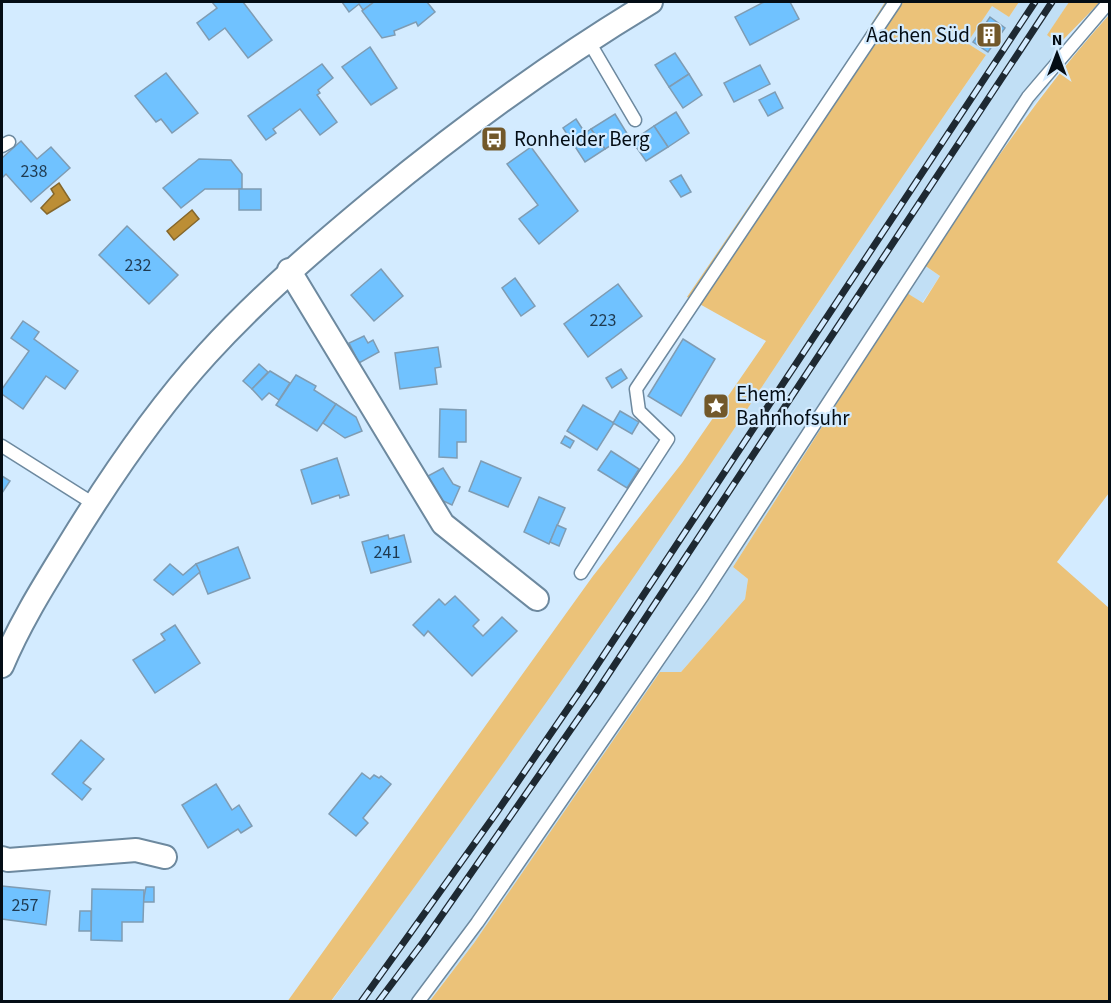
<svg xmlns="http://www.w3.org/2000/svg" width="1111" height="1003" viewBox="0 0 1111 1003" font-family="'Source Sans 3',sans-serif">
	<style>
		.built { fill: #c1dff5 }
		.green { fill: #ebc279 }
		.water { fill: #bc8e35; stroke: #85672b; stroke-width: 1.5 }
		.building { fill: #70c2ff; stroke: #7f9cb3; stroke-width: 1.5 }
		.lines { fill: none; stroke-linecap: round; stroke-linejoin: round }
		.service-casing { stroke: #6d899f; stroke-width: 15 }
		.minor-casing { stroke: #6d899f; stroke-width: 26 }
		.service { stroke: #fff; stroke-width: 12 }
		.minor { stroke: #fff; stroke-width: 22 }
		.rail-casing { stroke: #1e2932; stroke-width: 7 }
		.rail { stroke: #d3ebff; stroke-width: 4.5; stroke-dasharray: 14; stroke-linecap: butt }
		.labels { text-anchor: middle; stroke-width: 4.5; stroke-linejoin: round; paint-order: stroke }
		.number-label { font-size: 18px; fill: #1f3a50 }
		.poi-label { font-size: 21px; fill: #040d15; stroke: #d3ebff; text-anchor: start }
	</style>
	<rect width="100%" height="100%" fill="#d3ebff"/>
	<polygon class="built" points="1019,2 1069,2 1048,35 1073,54 1028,112 925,266 940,276 922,303 907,293 733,567 748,579 745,599 681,672 660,673 474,943 429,1001 331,1002 508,756 701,478 907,169 986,55 967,43 992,5 1009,17"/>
	<g class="green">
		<path d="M885,2h134l-10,15 -17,-11 -25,37 19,12c-97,139 -190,281 -284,422 -120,177 -244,352 -371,524l-44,1 306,-426 89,-113 84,-122 -79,-44 163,-239z"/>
		<polygon points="1069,2 1100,2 1059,44 1047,35"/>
		<path d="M1109,15v478l-52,69 52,46v393l-680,1 45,-59 186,-271h21l64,-73 3,-20 -15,-12 174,-274 16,10 17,-27 -16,-11c59,-86 115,-173 185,-250z"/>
	</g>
	<g class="water">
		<polygon points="59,183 70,200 47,214 41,208 54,194 51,189"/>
		<polygon points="192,210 199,219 174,240 167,231"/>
	</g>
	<g class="building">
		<polygon points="212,2 243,2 272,40 248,58 225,28 209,40 197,23 217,8"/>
		<polygon points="342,2 374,2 363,10 359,4 349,12"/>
		<polygon points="374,2 427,2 435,12 418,26 416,22 394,31 395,35 382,38 362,11"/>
		<polygon points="764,2 790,2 799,19 750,45 735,17"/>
		<polygon points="990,17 1005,28 988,52 973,42"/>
		<polygon points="370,47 397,88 371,105 342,67"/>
		<polygon points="675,53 689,74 669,87 655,65"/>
		<polygon points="322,64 333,78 318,90 320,93 317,95 337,122 320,135 300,109 273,129 276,133 266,140 248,116"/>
		<polygon points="760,65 770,84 734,102 724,83"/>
		<polygon points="166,73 198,113 172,133 161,119 156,122 135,96"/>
		<polygon points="689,74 702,95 683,108 669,87"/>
		<polygon points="775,92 783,108 768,116 759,100"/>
		<polygon points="676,112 689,133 668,147 654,126"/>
		<polygon points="615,114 628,135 605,149 591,129"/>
		<polygon points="576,119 585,133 591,129 605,149 585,162 563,128"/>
		<polygon points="654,126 668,147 646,161 632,141"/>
		<polygon points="21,141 37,159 51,147 70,168 31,202 6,174 2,178 2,158"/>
		<polygon points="531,147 578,211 539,244 519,219 538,205 507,164"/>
		<polygon points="199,159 231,160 242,174 242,189 205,189 181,208 163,188"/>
		<polygon points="681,175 691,192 681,197 670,181"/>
		<rect x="239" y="189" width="22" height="21"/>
		<polygon points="127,226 178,275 149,304 99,255"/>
		<polygon points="381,269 403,296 374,321 351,295"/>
		<polygon points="515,278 535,306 521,316 502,288"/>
		<polygon points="618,284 642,316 588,357 564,324"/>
		<polygon points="23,321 39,332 34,339 78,371 65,389 46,376 23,409 2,394 2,389 29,351 11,338"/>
		<polygon points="364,336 368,343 373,340 379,352 359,363 349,343"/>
		<polygon points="683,339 715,359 681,416 648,396"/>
		<polygon points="438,347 441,367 435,368 437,384 400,389 395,353"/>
		<polygon points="259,364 268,372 252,389 243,381"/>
		<polygon points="621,369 627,378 612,388 606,378"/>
		<polygon points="270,371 290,383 279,400 269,393 262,400 252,389"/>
		<polygon points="296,375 316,386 314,390 336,404 317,431 276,405"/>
		<polygon points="336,404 356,417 362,431 345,438 323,423"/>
		<polygon points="583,405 614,423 597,450 567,431"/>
		<polygon points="440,409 466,410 466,442 457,442 457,458 439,457"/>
		<polygon points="620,411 639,422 632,434 613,423"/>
		<polygon points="565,436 574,441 570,448 561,443"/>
		<polygon points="611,451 639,469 627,488 598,470"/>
		<polygon points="337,458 349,495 340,498 339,495 312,504 301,470"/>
		<polygon points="481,461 521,478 508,507 469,491"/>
		<polygon points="443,468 453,484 460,487 452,505 439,499 426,477"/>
		<polygon points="2,476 10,481 2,493"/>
		<polygon points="539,497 565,508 549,544 524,532"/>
		<polygon points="557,525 566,529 559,546 550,542"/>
		<polygon points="388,535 389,539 404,535 411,562 371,573 362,542"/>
		<polygon points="238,547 250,578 208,594 196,564"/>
		<polygon points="170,564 183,575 196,564 200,572 173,595 154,580"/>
		<polygon points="455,596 479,620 473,626 483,636 502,617 517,631 472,676 428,631 424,636 413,625 439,599 445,605"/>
		<polygon points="175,625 200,663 155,693 133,660 165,640 161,634"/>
		<polygon points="81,740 104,759 83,783 91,789 82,800 52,774"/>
		<polygon points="362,773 370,779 374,775 379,778 381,776 391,784 363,818 368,823 356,836 329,814"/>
		<polygon points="216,784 232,810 239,805 252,826 241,833 238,829 208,848 182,805"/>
		<polygon points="2,886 50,891 46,925 2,919"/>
		<polygon points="146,887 154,887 154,902 143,902"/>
		<polygon points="92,889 144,890 143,922 122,922 122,941 91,940"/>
		<polygon points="80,911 91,911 91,931 79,931"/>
	</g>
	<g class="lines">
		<defs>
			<g id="service">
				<polyline points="588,40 635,120"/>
				<polyline points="2,146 9,142"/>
				<polyline points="2,446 94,504"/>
				<polyline points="581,573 668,439 639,411 636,389 895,2"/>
				<polyline points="418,1002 477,923 703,595 1028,97 1109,2"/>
			</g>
			<g id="minor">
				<polyline points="289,270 443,524 537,599"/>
				<path d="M2,666c18,-43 42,-81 66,-120 41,-67 86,-134 139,-192 51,-56 108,-105 167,-154 87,-72 179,-139 277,-198"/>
				<polyline points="2,858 8,860 136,850 165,857"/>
			</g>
		</defs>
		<use href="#service" class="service-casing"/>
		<use href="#minor" class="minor-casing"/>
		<use href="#service" class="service"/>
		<use href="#minor" class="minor"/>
		<defs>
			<g id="rail">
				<polyline points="361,1002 497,812 582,688 1035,2"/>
				<polyline points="378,1002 424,941 594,696 1052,2"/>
			</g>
		</defs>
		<use href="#rail" class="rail-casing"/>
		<use href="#rail" class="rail"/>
	</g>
	<defs>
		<symbol id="building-square" viewBox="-11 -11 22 22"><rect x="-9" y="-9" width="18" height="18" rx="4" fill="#72582a" stroke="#d3ebff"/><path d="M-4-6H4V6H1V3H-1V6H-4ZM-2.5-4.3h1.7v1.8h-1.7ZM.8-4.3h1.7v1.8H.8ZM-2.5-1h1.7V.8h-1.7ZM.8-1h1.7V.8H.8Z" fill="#fff"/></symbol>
		<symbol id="bus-square" viewBox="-11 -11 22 22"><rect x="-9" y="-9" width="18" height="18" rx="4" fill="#72582a" stroke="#d3ebff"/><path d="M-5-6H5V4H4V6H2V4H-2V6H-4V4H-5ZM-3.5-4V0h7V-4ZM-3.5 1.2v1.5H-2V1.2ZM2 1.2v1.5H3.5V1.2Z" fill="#fff"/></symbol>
		<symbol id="sight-square" viewBox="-11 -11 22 22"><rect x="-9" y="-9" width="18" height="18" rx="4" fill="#72582a" stroke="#d3ebff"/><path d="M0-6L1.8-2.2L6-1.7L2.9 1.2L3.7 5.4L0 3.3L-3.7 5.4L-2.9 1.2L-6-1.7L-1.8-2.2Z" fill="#fff"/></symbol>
	</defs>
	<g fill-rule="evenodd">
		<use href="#building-square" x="974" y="20" width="30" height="30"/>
		<use href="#bus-square" x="479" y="124" width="30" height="30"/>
		<use href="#sight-square" x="701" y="391" width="30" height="30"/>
	</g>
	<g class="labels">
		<g class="number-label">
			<text x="34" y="177">238</text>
			<text x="138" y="271">232</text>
			<text x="603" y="326">223</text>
			<text x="387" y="558">241</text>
			<text x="25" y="911">257</text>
		</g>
		<g class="poi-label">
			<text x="970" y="42" text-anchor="end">Aachen Süd</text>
			<text x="514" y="146">Ronheider Berg</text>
			<text x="736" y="401">Ehem.<tspan x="736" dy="24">Bahnhofsuhr</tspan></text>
		</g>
	</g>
	<rect width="1111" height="1003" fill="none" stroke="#040d15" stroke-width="6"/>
	<g transform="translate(1057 54)" stroke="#d3ebff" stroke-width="4.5" paint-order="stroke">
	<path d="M0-4.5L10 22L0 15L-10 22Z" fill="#040d15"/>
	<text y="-9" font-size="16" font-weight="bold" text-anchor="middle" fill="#040d15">N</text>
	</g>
</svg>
